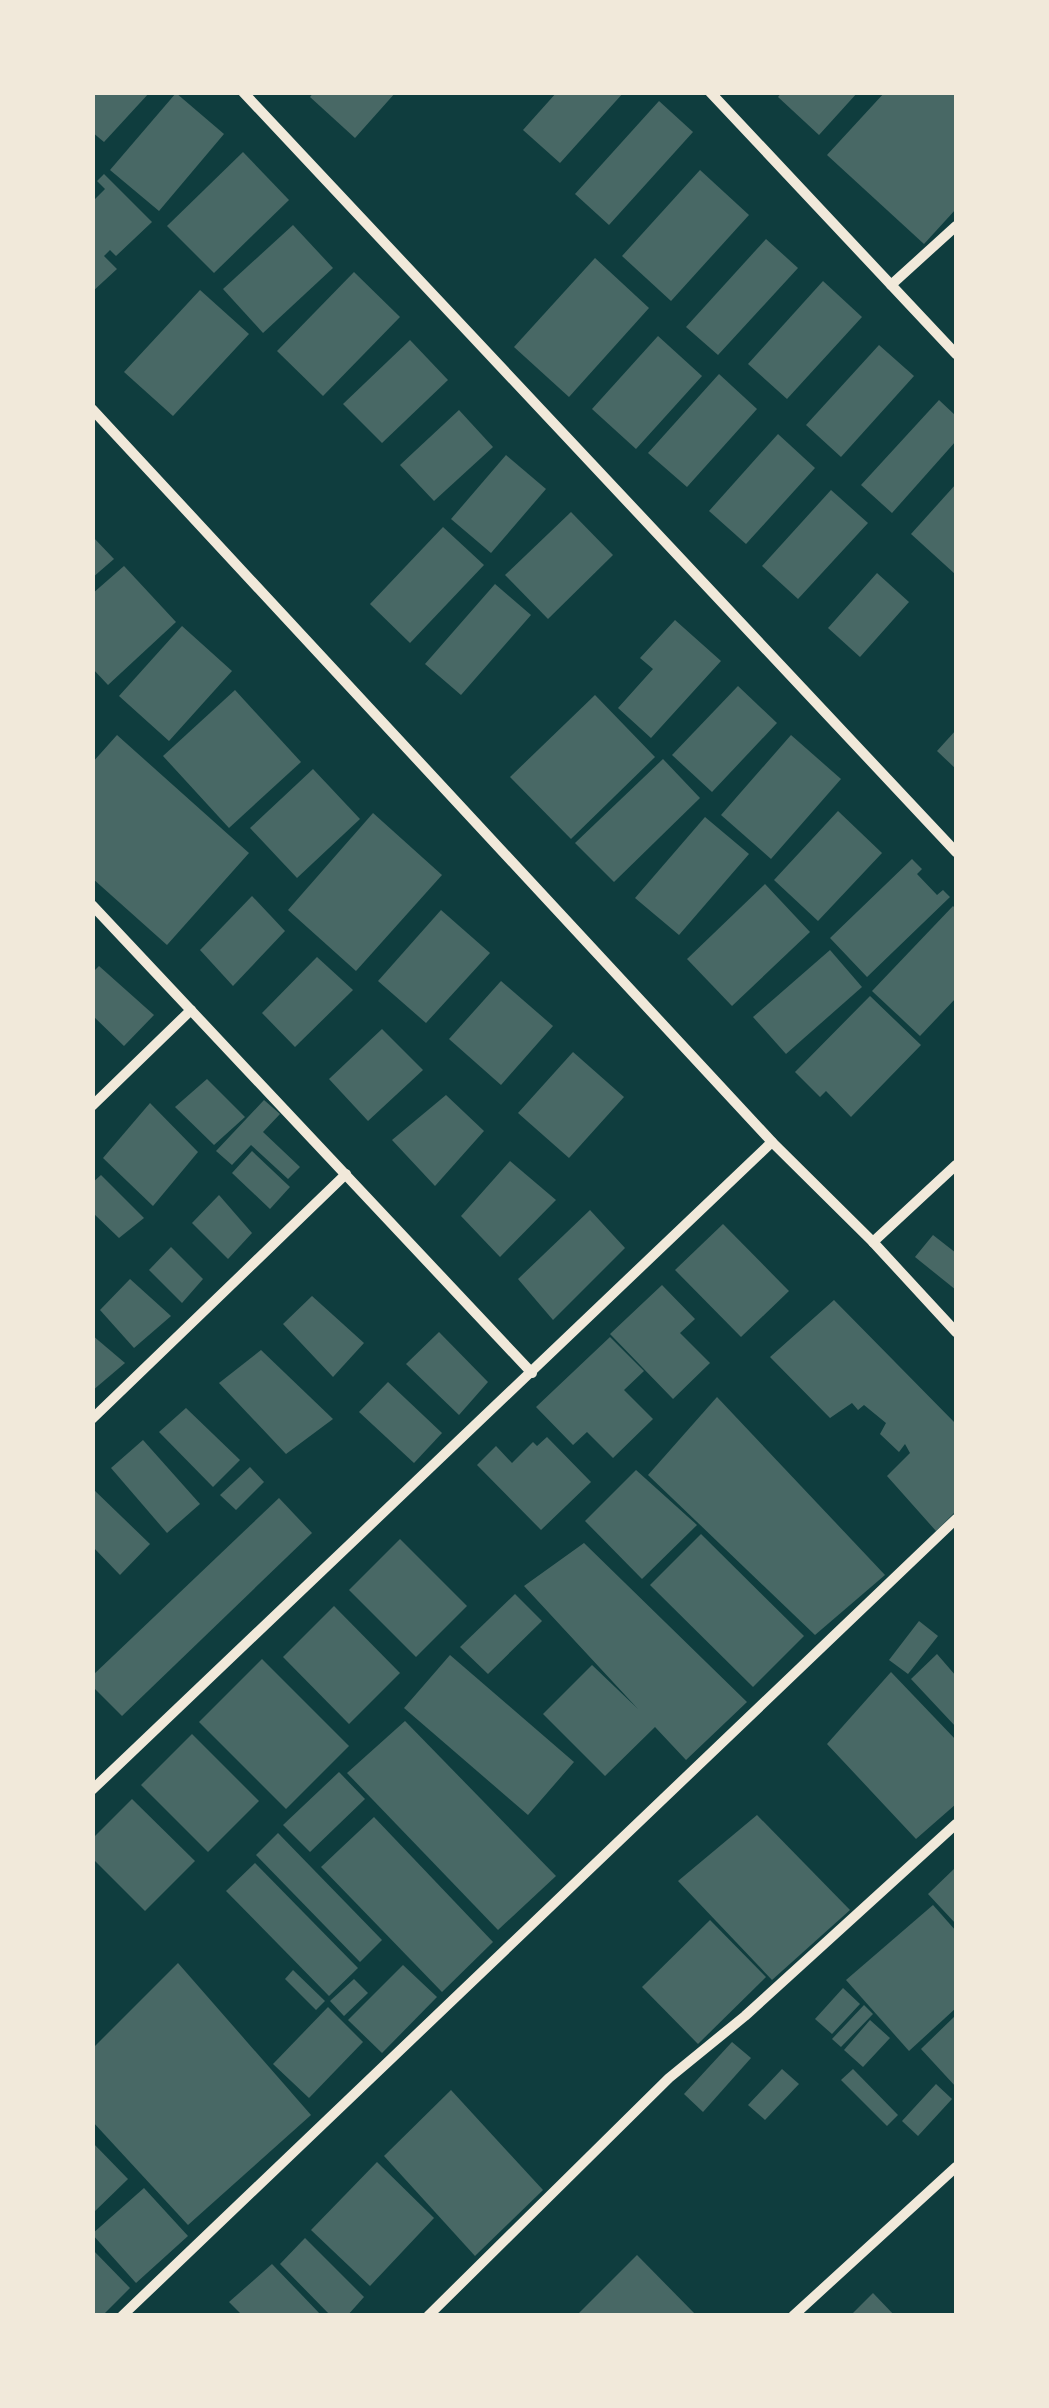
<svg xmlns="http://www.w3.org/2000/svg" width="1049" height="2408" viewBox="0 0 1049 2408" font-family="'Source Sans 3',sans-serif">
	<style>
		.building { fill: #486865 }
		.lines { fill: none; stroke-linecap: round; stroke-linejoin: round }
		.minor { stroke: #f1e9da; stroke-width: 10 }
	</style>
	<rect width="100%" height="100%" fill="#0f3d3e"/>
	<g class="building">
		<polygon points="92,92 150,92 104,142 92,132"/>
		<polygon points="314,92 396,92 355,138 310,97"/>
		<polygon points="557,92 624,92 560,163 523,130"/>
		<polygon points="782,92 858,92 819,135 778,97"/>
		<polygon points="885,92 956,92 956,209 924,244 827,155"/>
		<polygon points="176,93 224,134 159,211 110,170"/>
		<polygon points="659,101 693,132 609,225 575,194"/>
		<polygon points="243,152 289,200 214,273 167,226"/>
		<polygon points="700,170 749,215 671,301 622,256"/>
		<polygon points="104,174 152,222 116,256 110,250 104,256 117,269 92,292 92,196 95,199 105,189 97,181"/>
		<polygon points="293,225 333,268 263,333 223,289"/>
		<polygon points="766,239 798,268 718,355 686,327"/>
		<polygon points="595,258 649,308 569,397 514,347"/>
		<polygon points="354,272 400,317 323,396 277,351"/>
		<polygon points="823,281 862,317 787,399 748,364"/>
		<polygon points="200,290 249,334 173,416 124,372"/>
		<polygon points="658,336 702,376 636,449 592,409"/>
		<polygon points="410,340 448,380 382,443 343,404"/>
		<polygon points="879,345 914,376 841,457 806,425"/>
		<polygon points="719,374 757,409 687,487 648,453"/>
		<polygon points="939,400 956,416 956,441 892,513 861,485"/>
		<polygon points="459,410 493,447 434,501 400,465"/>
		<polygon points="778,434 815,468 746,544 709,511"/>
		<polygon points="506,455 546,489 491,553 451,519"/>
		<polygon points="956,484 956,572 955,574 911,534"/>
		<polygon points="831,490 868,523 798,599 762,566"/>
		<polygon points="571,512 613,555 548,619 505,575"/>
		<polygon points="443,527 484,565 410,643 370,604"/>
		<polygon points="92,536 114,559 92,578"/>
		<polygon points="124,566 176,622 108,685 92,668 92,594"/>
		<polygon points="877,573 909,602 860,657 828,628"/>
		<polygon points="495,584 531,615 461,695 425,664"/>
		<polygon points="675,620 721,661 651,738 618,708 653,669 640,658"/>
		<polygon points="182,626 232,671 169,741 119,696"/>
		<polygon points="738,686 777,723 712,792 672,755"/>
		<polygon points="235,690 301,762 229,828 163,756"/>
		<polygon points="595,695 655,757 571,839 510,777"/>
		<polygon points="956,730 956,769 937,751"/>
		<polygon points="117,735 249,853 167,945 92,878 92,763"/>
		<polygon points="791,735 841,779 771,859 721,815"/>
		<polygon points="663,759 700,798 614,882 575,843"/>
		<polygon points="313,769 360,819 297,878 250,828"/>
		<polygon points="838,811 882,853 818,921 774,880"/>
		<polygon points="373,813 442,875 356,971 288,910"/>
		<polygon points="705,817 749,854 679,935 635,898"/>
		<polygon points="912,859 922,869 917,874 937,895 943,890 950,897 867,977 830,938"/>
		<polygon points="765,884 810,932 732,1006 687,959"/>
		<polygon points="252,896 285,931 233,986 200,950"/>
		<polygon points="953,906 956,909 956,998 920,1036 872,991"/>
		<polygon points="441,910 490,953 426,1023 378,981"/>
		<polygon points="830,950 862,987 786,1054 753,1017"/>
		<polygon points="317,957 353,990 295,1047 262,1013"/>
		<polygon points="99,966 154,1015 124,1046 92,1015 92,973"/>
		<polygon points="501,981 553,1026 501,1085 449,1039"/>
		<polygon points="870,996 921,1045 851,1117 826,1091 820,1097 795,1072"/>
		<polygon points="382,1029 423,1070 368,1121 329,1079"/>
		<polygon points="573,1052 624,1097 569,1158 518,1113"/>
		<polygon points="207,1079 245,1117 214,1145 175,1107"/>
		<polygon points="446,1095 484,1131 435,1186 392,1140"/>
		<polygon points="264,1100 280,1114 263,1132 300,1167 288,1179 251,1145 232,1165 216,1151"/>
		<polygon points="150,1103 198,1152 153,1206 103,1158"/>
		<polygon points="252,1151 290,1187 270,1209 232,1173"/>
		<polygon points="510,1161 556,1200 500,1257 461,1216"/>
		<polygon points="101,1175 144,1218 119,1238 92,1212 92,1183"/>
		<polygon points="219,1195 252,1233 228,1259 192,1223"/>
		<polygon points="590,1210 625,1248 553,1320 518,1279"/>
		<polygon points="723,1224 789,1291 741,1337 675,1270"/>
		<polygon points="933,1235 956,1253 956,1290 915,1257"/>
		<polygon points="171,1247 203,1279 182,1303 149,1270"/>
		<polygon points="130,1279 171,1316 134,1348 100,1310"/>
		<polygon points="662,1285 695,1319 680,1333 710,1363 673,1399 610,1334"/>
		<polygon points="312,1296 364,1343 333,1377 283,1324"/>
		<polygon points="834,1300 956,1424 956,1511 936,1531 887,1476 910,1453 905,1444 899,1452 880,1434 886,1423 864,1405 858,1410 852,1403 830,1418 770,1357"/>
		<polygon points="439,1332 488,1382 459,1415 406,1364"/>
		<polygon points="92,1335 125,1363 92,1391"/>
		<polygon points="610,1337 644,1371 624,1390 653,1419 613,1458 587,1432 573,1445 536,1407"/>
		<polygon points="261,1350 333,1419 286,1454 219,1383"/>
		<polygon points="388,1382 442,1433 414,1463 359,1412"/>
		<polygon points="717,1397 885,1575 815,1635 648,1475"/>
		<polygon points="186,1408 240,1460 213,1487 159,1432"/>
		<polygon points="547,1437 591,1482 541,1530 477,1465 496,1446 512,1463 533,1442 537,1446"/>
		<polygon points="143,1440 200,1504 167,1533 111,1468"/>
		<polygon points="250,1467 264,1482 236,1510 220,1495"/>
		<polygon points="636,1470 697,1525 642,1579 585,1521"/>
		<polygon points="92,1488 150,1544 120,1575 92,1546"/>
		<polygon points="279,1498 312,1533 122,1716 92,1686 92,1676"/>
		<polygon points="701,1534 804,1636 753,1687 650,1585"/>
		<polygon points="400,1539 467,1606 416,1657 349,1590"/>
		<polygon points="584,1543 747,1702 686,1760 655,1727 605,1776 543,1714 592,1665 638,1709 524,1586"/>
		<polygon points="515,1594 542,1621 488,1674 460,1647"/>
		<polygon points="334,1606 400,1673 349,1724 283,1657"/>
		<polygon points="919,1621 938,1636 908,1674 889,1660"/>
		<polygon points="937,1654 956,1676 956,1727 911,1679"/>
		<polygon points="450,1655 574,1762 528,1815 404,1708"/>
		<polygon points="262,1659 349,1746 286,1809 199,1722"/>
		<polygon points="891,1672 956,1740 956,1804 916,1839 827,1744"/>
		<polygon points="405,1721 556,1876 498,1930 347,1773"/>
		<polygon points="192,1734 259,1801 208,1852 141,1785"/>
		<polygon points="339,1772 365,1799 310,1852 283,1825"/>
		<polygon points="132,1799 195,1861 145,1911 92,1858 92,1839"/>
		<polygon points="757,1815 850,1910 772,1980 678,1881"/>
		<polygon points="374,1817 493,1942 442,1992 321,1867"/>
		<polygon points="278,1833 382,1940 360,1962 256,1855"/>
		<polygon points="255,1863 358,1968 329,1996 226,1891"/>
		<polygon points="956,1867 956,1924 928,1894"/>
		<polygon points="933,1905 956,1931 956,2008 909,2051 846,1980"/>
		<polygon points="710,1920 766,1977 698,2044 642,1987"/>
		<polygon points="178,1963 311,2115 188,2225 92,2121 92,2049"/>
		<polygon points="403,1965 437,1997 382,2053 348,2020"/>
		<polygon points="293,1970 325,2001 316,2010 285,1979"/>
		<polygon points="354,1979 368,1993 344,2016 330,2001"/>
		<polygon points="843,1988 860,2004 832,2034 815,2019"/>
		<polygon points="864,2005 873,2014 841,2047 832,2039"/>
		<polygon points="328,2007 363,2042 309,2098 273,2064"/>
		<polygon points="956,2015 956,2087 921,2049"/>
		<polygon points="870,2020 890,2038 863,2067 844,2050"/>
		<polygon points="732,2042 751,2058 703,2112 684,2094"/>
		<polygon points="782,2069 799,2084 765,2120 748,2105"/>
		<polygon points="853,2069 898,2115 887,2126 841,2080"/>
		<polygon points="936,2084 952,2099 918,2136 902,2121"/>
		<polygon points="451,2090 543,2190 475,2256 384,2156"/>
		<polygon points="92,2142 128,2179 92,2214"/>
		<polygon points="377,2162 434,2218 370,2286 311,2230"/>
		<polygon points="144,2188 188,2236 136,2283 92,2234"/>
		<polygon points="305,2238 364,2297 347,2316 331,2316 280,2264"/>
		<polygon points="92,2249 130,2288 102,2316 92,2316"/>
		<polygon points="637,2255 697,2316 576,2316"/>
		<polygon points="272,2264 322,2316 243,2316 229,2302"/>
		<polygon points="873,2293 895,2316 850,2316"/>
	</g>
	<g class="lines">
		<g class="minor">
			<polyline points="243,92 956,852"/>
			<polyline points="710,92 956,354"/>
			<polyline points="891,285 956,226"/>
			<polyline points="92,409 772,1142 873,1242 956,1332"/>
			<polyline points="92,905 532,1373"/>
			<polyline points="92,1106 191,1010"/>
			<polyline points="873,1242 956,1165"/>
			<polyline points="92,1419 346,1174"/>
			<polyline points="92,1790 772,1142"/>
			<polyline points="122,2316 956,1519"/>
			<polyline points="428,2316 669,2078 745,2016 956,1824"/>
			<polyline points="793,2316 956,2167"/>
		</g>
	</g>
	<rect width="1049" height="2408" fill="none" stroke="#f1e9da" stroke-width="190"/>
</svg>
